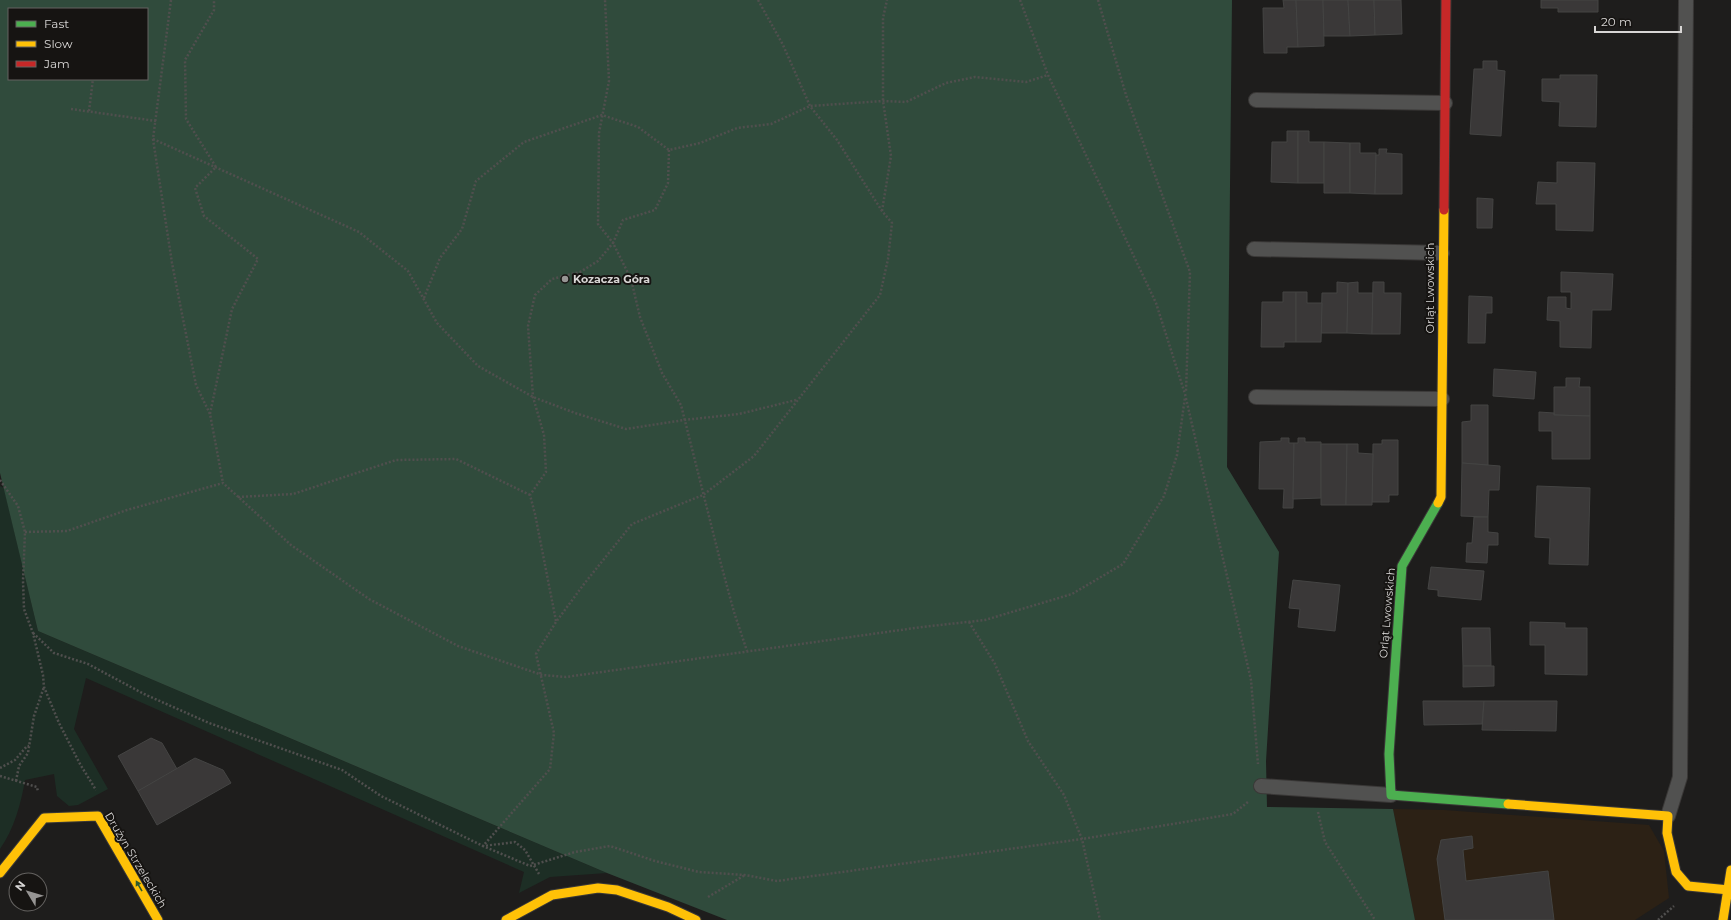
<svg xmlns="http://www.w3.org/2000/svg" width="1731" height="920" viewBox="0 0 1731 920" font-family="Montserrat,sans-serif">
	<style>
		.commercial { fill: #2c2115 }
		.green { fill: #1d2e25 }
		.forest { fill: #304b3c; fill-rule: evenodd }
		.building { fill: #3a3838; stroke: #444443 }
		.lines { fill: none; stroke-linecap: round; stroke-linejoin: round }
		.lane-casing { stroke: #3a3837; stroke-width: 16 }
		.fast-casing { stroke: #3a3837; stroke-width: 11 }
		.slow-casing { stroke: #3a3837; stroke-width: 11 }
		.jam-casing { stroke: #3a3837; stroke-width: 11 }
		.path { stroke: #504f4e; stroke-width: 2.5; stroke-dasharray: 2 2; stroke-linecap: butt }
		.lane { stroke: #515150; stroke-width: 14 }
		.fast { stroke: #4caf50; stroke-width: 9 }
		.slow { stroke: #ffc107; stroke-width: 9 }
		.jam { stroke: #c62828; stroke-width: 9 }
		.oneway { fill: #2e5a2e }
		.poi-dot { fill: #979594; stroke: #161412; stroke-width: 1.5 }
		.labels { text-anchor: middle; stroke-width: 4; stroke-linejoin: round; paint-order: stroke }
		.poi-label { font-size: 11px; font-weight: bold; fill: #d8d6d5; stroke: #161412; text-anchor: start }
		.street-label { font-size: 11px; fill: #d8d6d5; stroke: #161412 }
	</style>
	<rect width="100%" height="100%" fill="#1e1d1c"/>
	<polygon class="commercial" points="1393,809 1444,810 1649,825 1664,851 1669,898 1635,920 1415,920"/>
	<path class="green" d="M0,486l4,2 34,143 569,242 -57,4 -31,16 5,-21 -438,-194 -12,51 34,60 -30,16 -9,1 -12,-10 -3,-22 -29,6c-4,24 -11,49 -25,69z"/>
	<path class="forest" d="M0,0h1232l-5,467 52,85 -13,209 1,46 126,2 22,111h-688l-120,-47 -569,-242 -38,-158zM9,9h138v70h-138z"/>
	<g class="building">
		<polygon points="1283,0 1296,0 1298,47 1287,47 1287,53 1264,53 1263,8 1284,8"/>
		<polygon points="1296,0 1323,0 1324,46 1298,47"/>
		<polygon points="1323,0 1348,0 1350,36 1324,36"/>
		<polygon points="1348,0 1374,0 1375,35 1350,36"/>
		<polygon points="1374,0 1401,0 1402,34 1375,35"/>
		<polygon points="1541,0 1598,0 1598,12 1558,12 1558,8 1541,8"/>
		<polygon points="1483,61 1497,61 1497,70 1505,71 1501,136 1470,134 1474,69 1483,69"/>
		<polygon points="1560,75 1597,75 1596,127 1559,126 1560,102 1542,101 1542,79 1560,79"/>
		<polygon points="1287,131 1298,131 1298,183 1271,182 1272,142 1287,142"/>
		<polygon points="1298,131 1309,131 1309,142 1324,142 1324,183 1298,183"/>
		<polygon points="1324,142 1350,143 1350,193 1324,193"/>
		<polygon points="1350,143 1360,143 1360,153 1376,153 1375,194 1350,193"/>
		<polygon points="1379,149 1387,149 1386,153 1402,154 1402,194 1375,194 1376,155 1379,155"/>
		<polygon points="1557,162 1595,163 1593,231 1556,230 1556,204 1536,204 1538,182 1557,183"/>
		<polygon points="1477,198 1493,199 1492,228 1477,228"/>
		<polygon points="1561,272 1613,274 1611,310 1592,310 1591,348 1560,347 1560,321 1547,320 1548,297 1566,297 1566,308 1571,309 1571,292 1561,292"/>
		<polygon points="1337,282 1348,283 1347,333 1321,333 1322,293 1337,293"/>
		<polygon points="1358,282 1358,293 1373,293 1372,334 1347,333 1348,283"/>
		<polygon points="1373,282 1384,282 1384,293 1401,293 1400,334 1372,334"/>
		<polygon points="1283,292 1296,292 1296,342 1284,342 1284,347 1261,347 1262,302 1283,302"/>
		<polygon points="1296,292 1307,292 1307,303 1322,303 1321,342 1296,342"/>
		<polygon points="1469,296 1492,297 1492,313 1486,313 1485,343 1468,343"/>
		<polygon points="1494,369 1536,372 1534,399 1493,396"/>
		<polygon points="1566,378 1580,378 1579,387 1590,387 1590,416 1554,415 1554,387 1566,387"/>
		<polygon points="1471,405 1488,405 1488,465 1462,463 1462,422 1471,421"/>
		<polygon points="1539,412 1554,413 1554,415 1590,416 1590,459 1552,459 1552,431 1539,431"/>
		<polygon points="1281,438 1289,438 1289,443 1294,443 1293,508 1283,508 1284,489 1259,489 1260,442 1281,441"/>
		<polygon points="1298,438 1305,438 1305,442 1321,442 1321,498 1293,499 1294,443 1298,443"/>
		<polygon points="1382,440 1398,440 1398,495 1389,495 1389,502 1372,502 1373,444 1382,444"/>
		<polygon points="1321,444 1347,444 1346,505 1321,505"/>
		<polygon points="1347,444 1358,444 1358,453 1373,454 1372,505 1346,505"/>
		<polygon points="1462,463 1500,466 1499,490 1489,490 1488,517 1461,516"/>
		<polygon points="1537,486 1590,488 1588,565 1549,564 1550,538 1535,537"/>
		<polygon points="1474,517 1488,517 1488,532 1498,533 1498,545 1488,545 1487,563 1466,562 1467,543 1472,543"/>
		<polygon points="1431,567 1484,571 1481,600 1438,596 1438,590 1428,589"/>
		<polygon points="1293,580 1340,585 1335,631 1298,627 1300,609 1289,608"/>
		<polygon points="1530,622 1565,623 1565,628 1587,628 1587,675 1545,674 1545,645 1530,645"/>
		<polygon points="1462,628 1490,628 1491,666 1463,666"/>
		<polygon points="1463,666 1494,666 1494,686 1463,687"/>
		<polygon points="1423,701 1484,701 1482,724 1424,725"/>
		<polygon points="1484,701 1557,701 1556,731 1482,730"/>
		<polygon points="151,738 162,743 177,769 138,791 118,756"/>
		<polygon points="195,758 223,770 231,783 157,825 138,791"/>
		<polygon points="1472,836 1473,848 1463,850 1466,881 1548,871 1554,920 1445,920 1437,859 1441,840"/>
	</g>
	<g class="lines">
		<defs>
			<g id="lane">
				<polyline points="1256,100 1445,103"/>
				<polyline points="1254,249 1442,253"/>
				<polyline points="1256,397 1442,399"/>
				<polyline points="1261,786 1391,795"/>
				<polyline points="1668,816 1680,777 1686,0"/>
			</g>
			<polyline id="fast" points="1438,503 1402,566 1389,754 1391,795 1508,804"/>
			<g id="slow">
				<polyline points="1438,503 1441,497 1444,210"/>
				<polyline points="1508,804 1668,816 1667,833 1676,872 1688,886 1729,890"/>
				<polyline points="0,873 44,818 98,816 158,920"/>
				<polyline points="506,920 552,895 598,888 617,890 668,907 696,920"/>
				<polyline points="1723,920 1731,870"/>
			</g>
			<polyline id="jam" points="1444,210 1446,0"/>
		</defs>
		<use href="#lane" class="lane-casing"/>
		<use href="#fast" class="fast-casing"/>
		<use href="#slow" class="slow-casing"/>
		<use href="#jam" class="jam-casing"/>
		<g class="path">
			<polyline points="171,0 153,139 172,263 196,385 210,414 223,483"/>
			<polyline points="758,0 783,45 810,106 837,140 882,211 892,223 888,259 880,295 754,456 703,495 632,524 584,584 556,622 536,654 554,733 550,769 483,846 530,866 575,852 610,846 655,861 699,872 745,875 777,881 1082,839 1233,814 1248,802"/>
			<polyline points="1020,0 1048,75 1156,303 1185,394 1251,680 1258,764"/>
			<polyline points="1098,0 1126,95 1190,272 1186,392"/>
			<polyline points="71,109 156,121"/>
			<polyline points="89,111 93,79"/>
			<polyline points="153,139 359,232 408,271 437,323 478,366 533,397 575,413 626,429 684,420 739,414 796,400"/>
			<polyline points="669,150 668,183 655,210 623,220 613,243 631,279 640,317 662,373 681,405 721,564 734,612 747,651"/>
			<polyline points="882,211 891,156 883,101 883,18 887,0"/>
			<polyline points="424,298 440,258 462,229 476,181 524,142 602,115 638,127 669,150 700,143 737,128 771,124 810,106 883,101 906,102 946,83 975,77 1026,82 1048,75"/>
			<polyline points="210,414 232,309 258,259 204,216 195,188 216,167 186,119 185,60 214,10 214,0"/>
			<polyline points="0,480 18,506 25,532 23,581 24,609 33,633 43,675 44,687 59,723 80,764 96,790"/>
			<polyline points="238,497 293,494 396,460 456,459 530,495"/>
			<polyline points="25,532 67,531 127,510 223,483 291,545 369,599 458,646 542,675 566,677 922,627 985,620 1072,594 1123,564 1164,496 1177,455 1185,397"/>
			<polyline points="556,621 535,514 530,495 546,472 544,435 533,397 528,326 535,295 552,279 580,272 598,261 613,243 598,224 599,133 609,81 605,0"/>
			<polyline points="969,622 995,664 1028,741 1064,795 1082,839 1100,920"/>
			<polyline points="33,633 54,653 88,664 144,694 209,723 342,770 381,796 483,846 515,842 525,850 539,874"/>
			<polyline points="0,768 15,760 27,746 29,746"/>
			<polyline points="0,776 37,787 38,792"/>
			<polyline points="16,781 19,766 28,753 34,716 44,687"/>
			<polyline points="1318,812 1325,842 1375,920"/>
			<polyline points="708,897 745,875"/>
			<polyline points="1658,920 1674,906"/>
		</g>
		<use href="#lane" class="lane"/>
		<use href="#fast" class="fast"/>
		<use href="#slow" class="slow"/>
		<use href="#jam" class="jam"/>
	</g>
	<defs><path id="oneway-solid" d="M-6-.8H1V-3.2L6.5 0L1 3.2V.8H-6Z"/></defs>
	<use class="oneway" href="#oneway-solid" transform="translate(139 886) rotate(-120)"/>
	<circle class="poi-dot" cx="565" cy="279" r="4"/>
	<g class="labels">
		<g class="poi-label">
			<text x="573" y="283">Kozacza Góra</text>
		</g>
		<g class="street-label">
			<text transform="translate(1430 288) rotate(-90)" y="4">Orląt Lwowskich</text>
			<text transform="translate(1387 613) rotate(-85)" y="4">Orląt Lwowskich</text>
			<text transform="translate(136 860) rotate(59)" y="4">Drużyn Strzeleckich</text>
		</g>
	</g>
	<rect x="8" y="8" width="140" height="72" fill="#161412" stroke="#646260"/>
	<rect x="16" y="21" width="20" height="6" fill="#4caf50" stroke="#646260"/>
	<text x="44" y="28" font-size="12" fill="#d8d6d5">Fast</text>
	<rect x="16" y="41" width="20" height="6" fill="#ffc107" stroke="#646260"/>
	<text x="44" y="48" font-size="12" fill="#d8d6d5">Slow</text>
	<rect x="16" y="61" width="20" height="6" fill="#c62828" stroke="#646260"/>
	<text x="44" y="68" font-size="12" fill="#d8d6d5">Jam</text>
	<g transform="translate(28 892) rotate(308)"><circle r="19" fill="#161412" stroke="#646260"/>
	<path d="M0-3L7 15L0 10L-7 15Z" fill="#979594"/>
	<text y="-6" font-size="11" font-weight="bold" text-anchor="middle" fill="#d8d6d5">N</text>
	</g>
	<path d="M1595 26v6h86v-6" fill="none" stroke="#d8d6d5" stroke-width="2"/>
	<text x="1601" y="26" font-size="12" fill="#d8d6d5" stroke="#161412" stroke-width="3" paint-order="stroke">20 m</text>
</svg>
